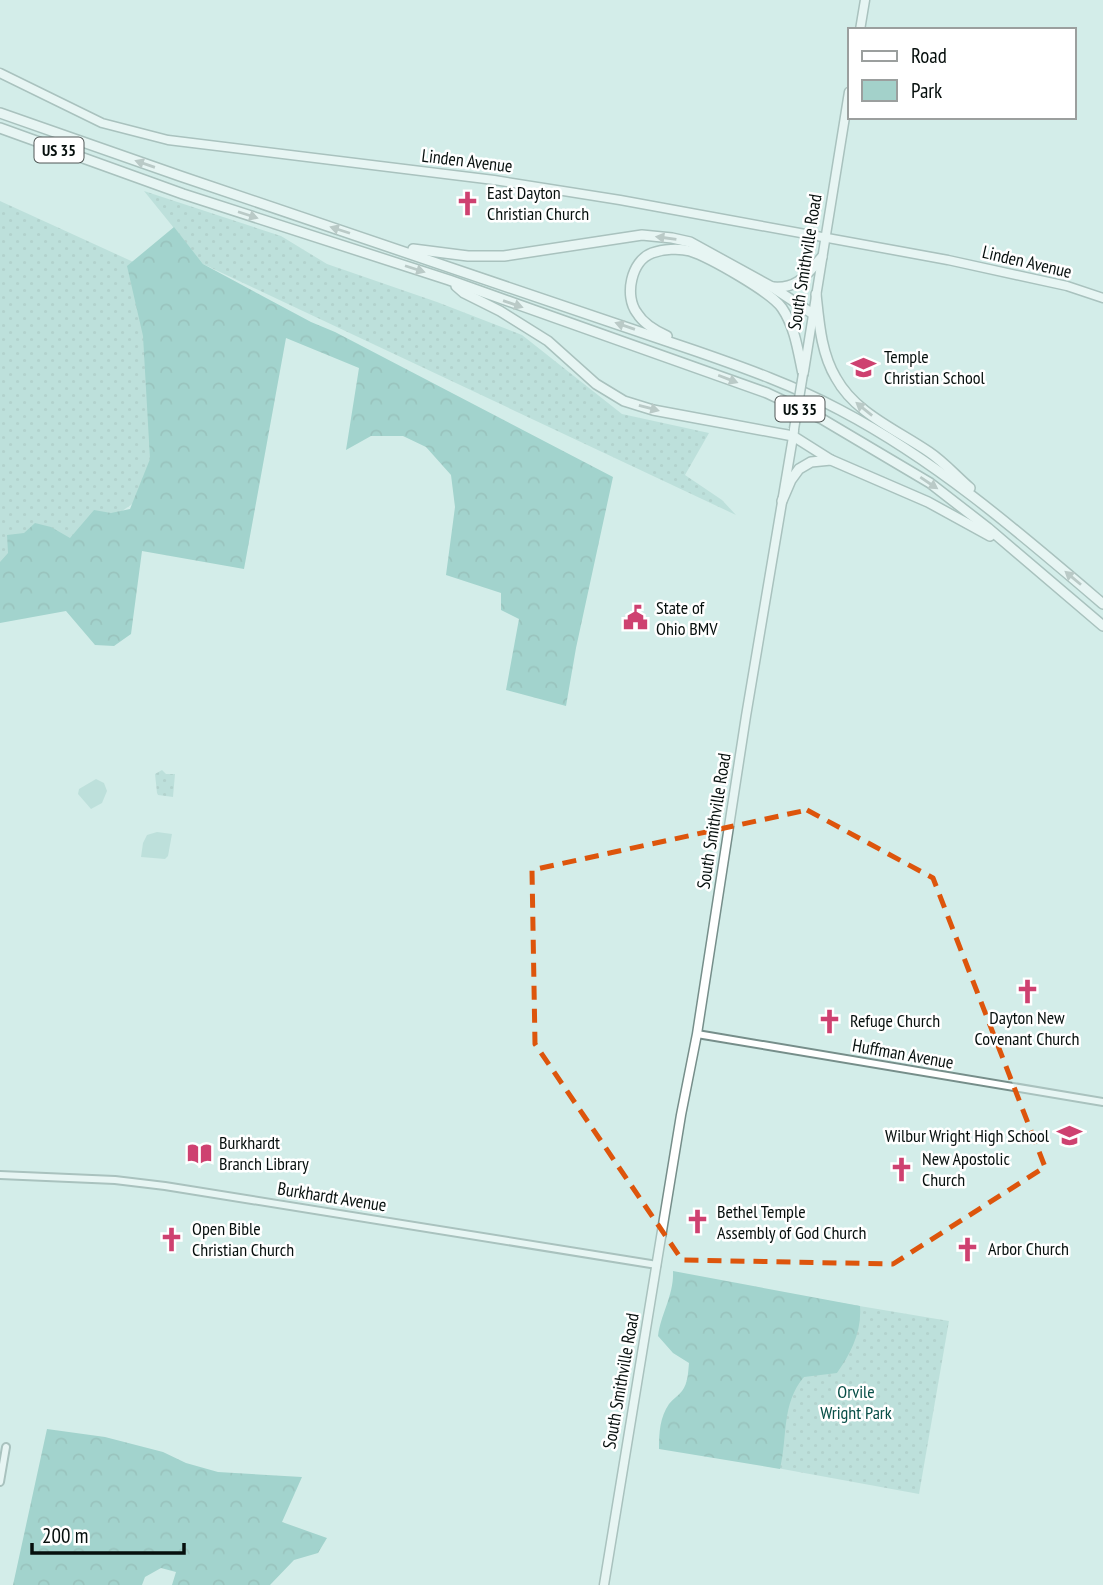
<svg xmlns="http://www.w3.org/2000/svg" width="1103" height="1585" viewBox="0 0 1103 1585" font-family="'PT Sans Narrow',sans-serif">
	<style>
		.green { fill: url(#green-dots) }
		.forest { fill: url(#forest-crowns) }
		.pitch { fill: #a3d1ca }
		.lines { fill: none; stroke-linecap: round; stroke-linejoin: round }
		.minor-casing { stroke: #768e8a; stroke-width: 10 }
		.major-casing { stroke: #768e8a; stroke-width: 11 }
		.highway-casing { stroke: #768e8a; stroke-width: 12 }
		.minor { stroke: #fff; stroke-width: 6 }
		.major { stroke: #fff; stroke-width: 8 }
		.highway { stroke: #fff; stroke-width: 9 }
		.major-bridge-casing { stroke: #768e8a; stroke-width: 11; stroke-linecap: butt }
		.major-bridge { stroke: #fff; stroke-width: 8 }
		.oneway { fill: #9b9f9e }
		.marked { fill: none; stroke: #dd550c; stroke-width: 5; stroke-dasharray: 14 9; stroke-linejoin: round }
		.labels { text-anchor: middle; stroke-width: 5; stroke-linejoin: round; paint-order: stroke }
		.shield { fill: #fff; stroke: #515756; stroke-width: 2 }
		.shield-label { font-size: 16px; font-weight: bold; fill: #060f0d }
		.street-label { font-size: 18px; fill: #060f0d; stroke: #fff }
		.poi-label { font-size: 18px; fill: #060f0d; stroke: #fff; text-anchor: start }
		.park-label { font-size: 18px; fill: #074e47; stroke: #fff }
	</style>
	<defs>
		<pattern id="green-dots" width="8" height="8" patternUnits="userSpaceOnUse" patternTransform="scale(1.75)"><rect width="8" height="8" fill="#a3d1ca"/><path d="M2 2h.1M6 6h.1" fill="none" stroke="#8bb2ac" stroke-width="1.8" stroke-linecap="round"/></pattern>
		<pattern id="forest-crowns" width="20" height="18" patternUnits="userSpaceOnUse" patternTransform="scale(1.75)"><rect width="20" height="18" fill="#67b4aa"/><path d="M2 6a3 3 0 1 1 6 0M12 15a3 3 0 1 1 6 0" fill="none" stroke="#539189"/></pattern>
	</defs>
	<rect width="100%" height="100%" fill="#d3ede9"/>
	<g class="green">
		<polygon points="144,191 281,236 327,264 437,302 522,335 622,414 709,433 685,475 722,500 736,515 203,264"/>
		<polygon points="0,201 140,265 156,461 141,498 0,595"/>
		<polygon points="162,770 166,774 175,774 173,797 158,795 157,793 155,774"/>
		<polygon points="794,1295 949,1321 919,1494 766,1466"/>
	</g>
	<g class="forest">
		<polygon points="174,227 203,264 311,322 335,332 613,477 576,648 566,706 506,690 519,619 501,610 501,593 446,575 455,507 451,475 426,447 403,436 371,436 346,450 359,368 286,338 244,569 142,551 131,634 114,646 95,645 66,611 0,623 0,562 8,553 7,535 24,533 35,523 51,527 70,538 94,510 111,513 130,509 150,459 143,336 127,266"/>
		<path d="M673,1271l187,35c2,26 -9,47 -23,67l-33,4c-23,27 -16,59 -24,92l-121,-20c0,-17 1,-32 10,-45 4,-5 9,-8 13,-13 6,-8 6,-18 7,-28l-16,-10 -15,-17c3,-23 16,-41 15,-65z"/>
		<polygon points="47,1429 105,1437 163,1452 186,1463 218,1472 302,1477 282,1522 327,1538 318,1553 294,1560 270,1585 172,1585 176,1572 161,1568 145,1577 142,1585 13,1585"/>
	</g>
	<g class="pitch">
		<polygon points="96,779 104,783 107,791 102,803 91,809 78,794 79,789"/>
		<polygon points="157,832 172,834 168,856 165,859 141,857 143,843 147,835"/>
	</g>
	<g class="lines">
		<defs>
			<g id="minor">
				<polyline points="697,1034 1103,1102"/>
				<polyline points="0,1175 115,1180 165,1186 657,1265"/>
				<polyline points="0,1482 6,1447"/>
			</g>
			<g id="major">
				<polyline points="860,30 865,0"/>
				<polyline points="0,73 102,123 168,140 494,180 620,200 948,260 1067,286 1103,298"/>
				<polyline points="804,371 849,92"/>
				<polyline points="604,1585 681,1115 697,1034 746,716 794,431"/>
			</g>
			<g id="highway">
				<path d="M0,113l180,63 516,175c49,17 99,35 144,59 97,51 180,123 263,194"/>
				<polyline points="0,128 183,194 449,280 767,393 822,419 930,483 988,528 1103,626"/>
				<polyline points="413,249 468,256 504,256 642,235 672,238 690,242 772,287 813,314"/>
				<polyline points="456,286 464,293 500,311 548,341 596,384 624,401 653,410 793,436 831,460"/>
				<path d="M773,287c25,2 33,-12 49,-30"/>
				<path d="M816,294c3,28 5,59 20,84 19,35 61,52 93,74 15,10 27,24 41,36"/>
				<path d="M667,336c-11,-5 -24,-13 -30,-23 -13,-17 -6,-52 15,-60 11,-4 27,-5 38,-2 19,6 81,41 92,57 13,19 16,43 21,66"/>
				<polyline points="782,501 791,480 799,469 811,462 831,460 928,502 990,536"/>
			</g>
		</defs>
		<use href="#minor" class="minor-casing"/>
		<use href="#major" class="major-casing"/>
		<use href="#highway" class="highway-casing"/>
		<use href="#minor" class="minor"/>
		<use href="#major" class="major"/>
		<use href="#highway" class="highway"/>
		<defs>
			<polyline id="major-bridge" points="794,429 803,374"/>
		</defs>
		<use href="#major-bridge" class="major-bridge-casing"/>
		<use href="#major-bridge" class="major-bridge"/>
	</g>
	<defs><path id="oneway-solid" d="M-6-.8H1V-3.2L6.5 0L1 3.2V.8H-6Z" transform="scale(1.75)"/></defs>
	<g class="oneway">
		<use href="#oneway-solid" transform="translate(145 164) rotate(-161)"/>
		<use href="#oneway-solid" transform="translate(248 215) rotate(18)"/>
		<use href="#oneway-solid" transform="translate(340 230) rotate(-162)"/>
		<use href="#oneway-solid" transform="translate(666 238) rotate(-172)"/>
		<use href="#oneway-solid" transform="translate(415 269) rotate(18)"/>
		<use href="#oneway-solid" transform="translate(513 304) rotate(19)"/>
		<use href="#oneway-solid" transform="translate(625 326) rotate(-161)"/>
		<use href="#oneway-solid" transform="translate(728 379) rotate(21)"/>
		<use href="#oneway-solid" transform="translate(649 408) rotate(15)"/>
		<use href="#oneway-solid" transform="translate(864 409) rotate(-141)"/>
		<use href="#oneway-solid" transform="translate(929 483) rotate(34)"/>
		<use href="#oneway-solid" transform="translate(1073 578) rotate(-140)"/>
	</g>
	<path d="M0 0H1103V1585H0ZM807,810l126,68 112,289 -152,97 -211,-4 -147,-216 -3,-174z" fill="#d3ede9" fill-opacity=".55" fill-rule="evenodd"/>
	<path class="marked" d="M807,810l126,68 112,289 -152,97 -211,-4 -147,-216 -3,-174z"/>
	<defs>
		<symbol id="church-bare" viewBox="-9 -9 18 18"><path d="M-1.2-6h2.4v3.5h3.3v2.4h-3.3V6h-2.4V-.1h-3.3v-2.4h3.3Z" fill="#ce4170" stroke="#fff" stroke-width="2.5" paint-order="stroke"/></symbol>
		<symbol id="school-bare" viewBox="-9 -9 18 18"><path d="M0-5L7-2L0 1L-7-2ZM-4 1L0 2.5L4 1V4Q0 6-4 4Z" fill="#ce4170" stroke="#fff" stroke-width="2.5" paint-order="stroke"/></symbol>
		<symbol id="civic-bare" viewBox="-9 -9 18 18"><path d="M-.6-6.5H3V-4.5H.6V-3L4-1V1h2V6H-6V1h2V-1L-.6-3ZM-1.2 2.5V6h2.4V2.5Z" fill="#ce4170" stroke="#fff" stroke-width="2.5" paint-order="stroke"/></symbol>
		<symbol id="library-bare" viewBox="-9 -9 18 18"><path d="M-6-4Q-3-5.5-.7-3.5V5Q-3 3-6 4ZM6-4Q3-5.5 .7-3.5V5Q3 3 6 4Z" fill="#ce4170" stroke="#fff" stroke-width="2.5" paint-order="stroke"/></symbol>
	</defs>
	<g fill-rule="evenodd">
		<use href="#church-bare" x="450" y="186" width="35" height="35"/>
		<use href="#school-bare" x="846" y="350" width="35" height="35"/>
		<use href="#civic-bare" x="618" y="600" width="35" height="35"/>
		<use href="#church-bare" x="1010" y="974" width="35" height="35"/>
		<use href="#church-bare" x="812" y="1004" width="35" height="35"/>
		<use href="#school-bare" x="1052" y="1118" width="35" height="35"/>
		<use href="#library-bare" x="182" y="1136" width="35" height="35"/>
		<use href="#church-bare" x="884" y="1152" width="35" height="35"/>
		<use href="#church-bare" x="680" y="1204" width="35" height="35"/>
		<use href="#church-bare" x="154" y="1222" width="35" height="35"/>
		<use href="#church-bare" x="950" y="1232" width="35" height="35"/>
	</g>
	<g class="labels">
		<g class="shield">
			<rect x="34.5" y="137.5" width="49" height="25" rx="5"/>
			<rect x="775.5" y="396.5" width="49" height="25" rx="5"/>
		</g>
		<g class="shield-label">
			<text x="59" y="156">US 35</text>
			<text x="800" y="415">US 35</text>
		</g>
		<g class="street-label">
			<text transform="translate(467 161) rotate(7)" y="6">Linden Avenue</text>
			<text transform="translate(805 262) rotate(-81)" y="6">South Smithville Road</text>
			<text transform="translate(1027 262) rotate(13)" y="6">Linden Avenue</text>
			<text transform="translate(714 821) rotate(-81)" y="6">South Smithville Road</text>
			<text transform="translate(903 1054) rotate(10)" y="6">Huffman Avenue</text>
			<text transform="translate(332 1197) rotate(9)" y="6">Burkhardt Avenue</text>
			<text transform="translate(621 1381) rotate(-80)" y="6">South Smithville Road</text>
		</g>
		<g class="poi-label">
			<text x="487" y="199">East Dayton<tspan x="487" dy="21">Christian Church</tspan></text>
			<text x="884" y="363">Temple<tspan x="884" dy="21">Christian School</tspan></text>
			<text x="656" y="614">State of<tspan x="656" dy="21">Ohio BMV</tspan></text>
			<text x="1027" y="1024" text-anchor="middle">Dayton New<tspan x="1027" dy="21">Covenant Church</tspan></text>
			<text x="850" y="1027">Refuge Church</text>
			<text x="1049" y="1142" text-anchor="end">Wilbur Wright High School</text>
			<text x="219" y="1149">Burkhardt<tspan x="219" dy="21">Branch Library</tspan></text>
			<text x="922" y="1165">New Apostolic<tspan x="922" dy="21">Church</tspan></text>
			<text x="717" y="1218">Bethel Temple<tspan x="717" dy="21">Assembly of God Church</tspan></text>
			<text x="192" y="1235">Open Bible<tspan x="192" dy="21">Christian Church</tspan></text>
			<text x="988" y="1255">Arbor Church</text>
		</g>
		<g class="park-label">
			<text x="856" y="1398">Orvile<tspan x="856" dy="21">Wright Park</tspan></text>
		</g>
	</g>
	<rect x="848" y="28" width="228" height="91" fill="#ffffff" stroke="#9b9f9e" stroke-width="2"/>
	<rect x="862" y="51" width="35" height="10" fill="#ffffff" stroke="#9b9f9e" stroke-width="2"/>
	<text x="911" y="63" font-size="21" fill="#060f0d">Road</text>
	<rect x="862" y="80" width="35" height="21" fill="#a3d1ca" stroke="#9b9f9e" stroke-width="2"/>
	<text x="911" y="98" font-size="21" fill="#060f0d">Park</text>
	<path d="M32 1543v10h152v-10" fill="none" stroke="#060f0d" stroke-width="3.5"/>
	<text x="42" y="1543" font-size="21" fill="#060f0d" stroke="#ffffff" stroke-width="5" paint-order="stroke">200 m</text>
</svg>
